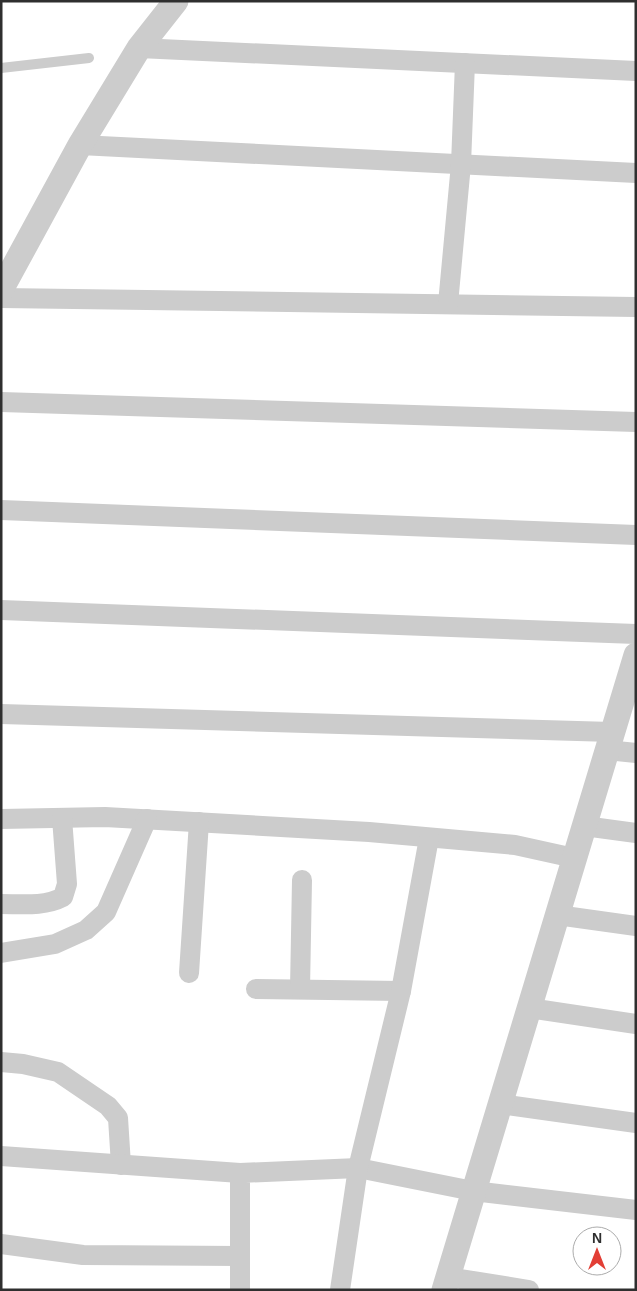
<svg xmlns="http://www.w3.org/2000/svg" width="637" height="1291" viewBox="0 0 637 1291" font-family="Arial,sans-serif">
	<style>
		.lines { fill: none; stroke-linecap: round; stroke-linejoin: round }
		.service { stroke: #ccc; stroke-width: 10 }
		.minor { stroke: #ccc; stroke-width: 20 }
		.tertiary { stroke: #ccc; stroke-width: 25 }
	</style>
	<rect width="100%" height="100%" fill="#fff"/>
	<g class="lines">
		<polyline class="service" points="1,68 89,58"/>
		<g class="minor">
			<polyline points="139,48 636,71"/>
			<polyline points="80,145 636,173"/>
			<polyline points="1,298 636,307"/>
			<polyline points="448,304 461,164 465,63"/>
			<polyline points="1,402 636,422"/>
			<polyline points="1,510 636,535"/>
			<polyline points="1,610 636,634"/>
			<polyline points="1,714 612,732"/>
			<polyline points="607,750 636,753"/>
			<polyline points="1,819 105,817 369,832 515,845 574,858"/>
			<polyline points="584,826 636,833"/>
			<path d="M1,904c20,0 43,3 62,-7l4,-13 -5,-66"/>
			<polyline points="557,915 636,926"/>
			<polyline points="1,953 55,944 86,930 106,912 147,819"/>
			<polyline points="189,973 199,822"/>
			<polyline points="256,989 401,991"/>
			<polyline points="300,989 302,880"/>
			<polyline points="529,1008 636,1024"/>
			<polyline points="1,1062 23,1064 58,1072 108,1106 118,1118 121,1165"/>
			<polyline points="500,1104 636,1123"/>
			<polyline points="1,1156 240,1173"/>
			<polyline points="1,1244 83,1255 240,1256"/>
			<polyline points="448,1277 529,1290"/>
			<polyline points="240,1290 240,1173 358,1168 473,1191 636,1210"/>
			<polyline points="340,1290 358,1168 401,991 429,838"/>
		</g>
		<g class="tertiary">
			<polyline points="1,290 80,145 139,48 176,1"/>
			<polyline points="444,1290 636,655"/>
		</g>
	</g>
	<rect width="637" height="1291" fill="none" stroke="#2f2f2f" stroke-width="5"/>
	<g transform="translate(597 1251)"><circle r="24" fill="#ffffff" stroke="#acacac"/>
	<path d="M0-4L9 19L0 12L-9 19Z" fill="#e23e35"/>
	<text y="-8" font-size="14" font-weight="bold" text-anchor="middle" fill="#2f2f2f">N</text>
	</g>
</svg>
